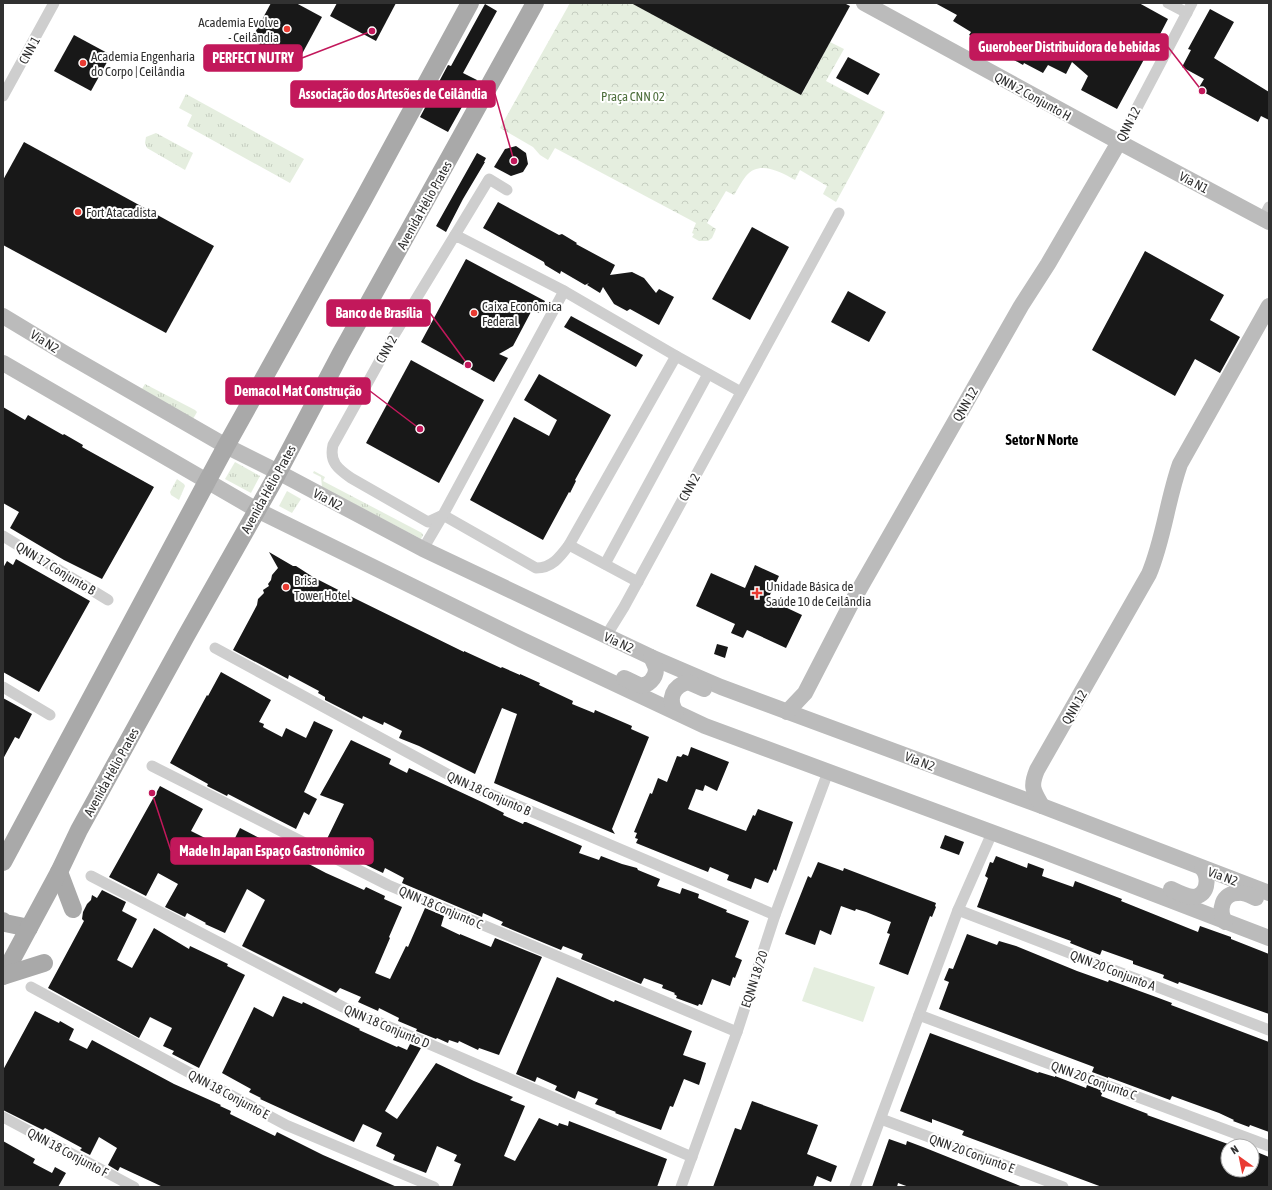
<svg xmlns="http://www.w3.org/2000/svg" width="1272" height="1190" viewBox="0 0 1272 1190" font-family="'Asap Condensed',sans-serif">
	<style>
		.grass { fill: url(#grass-tufts) }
		.park { fill: url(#park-crowns) }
		.pitch { fill: #e5eedf }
		.building { fill: #181818 }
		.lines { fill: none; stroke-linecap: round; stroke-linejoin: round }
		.street { stroke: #cecece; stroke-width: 11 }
		.secondary { stroke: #bbb; stroke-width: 16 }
		.primary { stroke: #a9a9a9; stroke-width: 18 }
		.poi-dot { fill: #e93b32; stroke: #fff; stroke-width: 1.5 }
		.labels { text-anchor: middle; stroke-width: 4; stroke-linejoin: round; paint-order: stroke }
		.poi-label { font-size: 13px; fill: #313131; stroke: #fff; text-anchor: start }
		.street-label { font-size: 13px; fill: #313131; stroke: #fff }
		.park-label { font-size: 13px; fill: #4e6f3d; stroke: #fff }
		.quarter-label { font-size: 15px; font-weight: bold; fill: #000; stroke: #fff }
		.leader { fill: none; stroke: #c2185b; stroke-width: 1.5 }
		.callout-dot { fill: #c2185b; stroke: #fff; stroke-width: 1.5 }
		.callout { fill: #c2185b; stroke: #c2185b; stroke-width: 1.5 }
		.callout-label { font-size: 14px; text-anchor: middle; font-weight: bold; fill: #fff }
	</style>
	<defs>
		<pattern id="grass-tufts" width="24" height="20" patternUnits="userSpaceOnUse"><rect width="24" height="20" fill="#e5eedf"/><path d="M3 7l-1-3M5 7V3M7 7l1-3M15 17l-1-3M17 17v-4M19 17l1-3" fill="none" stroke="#c5cdc0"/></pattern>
		<pattern id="park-crowns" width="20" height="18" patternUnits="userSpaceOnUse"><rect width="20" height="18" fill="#e5eedf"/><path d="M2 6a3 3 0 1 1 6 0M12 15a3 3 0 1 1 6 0" fill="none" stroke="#c5cdc0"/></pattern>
	</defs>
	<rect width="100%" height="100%" fill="#fff"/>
	<g class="grass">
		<polygon points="186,94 304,159 290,183 187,126 192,115 179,108"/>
		<polygon points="156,133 193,153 185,170 147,148 145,143 146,137"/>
		<polygon points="145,384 195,410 197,412 193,419 142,389"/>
		<polygon points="235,462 260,476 251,493 225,479"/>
		<polygon points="314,471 325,477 323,481 422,533 423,535 421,539 322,487 321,477 313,473"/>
		<polygon points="177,479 184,484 185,486 179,500 171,495 170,492"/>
		<polygon points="287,491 301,499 292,513 279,506"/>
	</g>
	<path class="park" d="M570,3h65l167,91 28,-52 14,7 -18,32 59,31 -49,90 -13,-8 4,-8 -27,-16 -5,10c-15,-8 -35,-20 -49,-4 -5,6 -8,13 -12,19l-8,-4 -19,32 9,6 -4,9 -4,3h-9l-7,-4 2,-3 -2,-1 4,-10 -141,-75 -7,12 -8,-5 -7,-8 -33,-19z"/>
	<polygon class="pitch" points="814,967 875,987 863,1022 802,1001"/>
	<g class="building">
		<polygon points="271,3 296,3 322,17 296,65 251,40"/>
		<polygon points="337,3 396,3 376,41 330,16"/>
		<polygon points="631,3 844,3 850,6 801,95"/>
		<polygon points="935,3 1139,3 1168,19 1156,42 1154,41 1117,109 1081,90 1088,76 1072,62 1066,74 1048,65 1043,73 1024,63 1023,65 969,35 971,32 953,21 957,15"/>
		<polygon points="485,4 497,11 463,73 477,80 448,132 420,117 448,65 451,66"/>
		<polygon points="1210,9 1234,22 1214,58 1269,92 1269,120 1261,116 1258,122 1198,89 1204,79 1182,67 1191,50 1188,49"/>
		<polygon points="74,35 111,55 91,91 54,71"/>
		<polygon points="848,57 880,74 868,95 836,78"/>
		<polygon points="24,142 214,246 166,333 3,245 3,180"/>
		<polygon points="516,146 526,153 528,164 523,172 511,176 494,167 505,149"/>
		<polygon points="477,153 486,158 484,162 485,162 463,199 446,232 436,226"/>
		<polygon points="498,202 559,235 562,234 577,243 576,244 615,265 610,275 632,272 644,278 656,293 659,289 674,297 659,325 630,309 627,311 614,304 603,287 600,293 587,285 589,283 585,285 561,271 560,274 545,265 544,262 483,228"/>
		<polygon points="752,227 789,247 750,320 712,299"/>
		<polygon points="1145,251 1224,295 1210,320 1240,337 1220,373 1195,359 1175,396 1092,350"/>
		<polygon points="466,259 545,301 539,313 532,310 513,346 499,354 508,358 494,382 421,342"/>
		<polygon points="848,291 886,312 869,342 831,322"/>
		<polygon points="571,316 643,355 636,367 564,327"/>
		<polygon points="411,360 484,400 439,483 366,443"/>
		<polygon points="539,374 611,415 575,480 576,481 570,493 569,492 543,540 470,500 514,417 549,436 557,420 524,400"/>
		<polygon points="3,407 25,420 28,415 63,435 64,434 83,445 82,447 154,487 102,579 64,560 10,528 19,512 3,503"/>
		<polygon points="269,552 293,566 296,566 313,577 356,599 464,652 464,651 501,668 502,667 520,675 520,674 540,683 539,685 573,701 572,704 594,713 595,710 632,726 631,729 649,737 612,829 615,834 494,783 517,714 502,708 475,774 419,746 399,738 402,731 384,722 383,725 363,716 362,719 325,700 325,697 318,693 319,691 289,675 288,679 233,650 257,605 258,599 264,593 263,590 269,586 268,584 271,580 272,575 278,568"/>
		<polygon points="16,559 90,601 39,692 3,672 3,568 7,561 13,565"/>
		<polygon points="755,565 779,576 768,599 802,615 786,648 747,630 743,638 731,633 735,624 696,606 711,573 745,588"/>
		<polygon points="717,644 728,647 725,658 714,654"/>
		<polygon points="221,672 271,700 259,722 264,724 263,727 282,737 286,728 306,738 314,721 333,730 304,792 317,799 309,815 304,812 296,829 228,794 227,796 207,786 208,784 170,763 207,695 208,696"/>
		<polygon points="3,698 32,714 19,739 15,737 3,759"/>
		<polygon points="351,740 391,759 389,764 407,773 409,768 484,803 504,813 503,815 523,824 524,822 526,822 582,846 579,853 599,860 601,856 622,864 637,868 638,870 660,879 657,886 680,894 682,888 699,894 698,898 727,910 726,912 749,921 735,957 742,960 735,978 733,977 730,986 712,979 702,1005 699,1004 698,1006 676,998 677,996 674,994 675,993 662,988 663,985 644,978 641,984 581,959 583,954 563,946 561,950 501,925 503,922 483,913 482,917 402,883 404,878 385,868 383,873 324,845 344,804 320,795"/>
		<polygon points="691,747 729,762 717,791 705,785 703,791 696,789 688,809 746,831 753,815 755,816 758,809 793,822 776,871 774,869 768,883 755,878 751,889 727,880 729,875 710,867 708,872 636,843 638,839 635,838 637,833 634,832 650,793 652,794 658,778 667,782 677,756 681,757 683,754 688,756"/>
		<polygon points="160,786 203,809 191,831 229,850 240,828 326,873 364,890 366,887 385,896 384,899 402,907 389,937 390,938 375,973 390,979 406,946 408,947 425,908 444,916 441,926 460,935 460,934 491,947 495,938 542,957 499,1055 479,1048 478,1050 459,1041 458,1043 449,1040 448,1043 437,1038 436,1039 416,1031 417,1029 398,1021 399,1018 379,1008 378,1011 358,1002 361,997 340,988 336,993 242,946 265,900 247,889 225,933 205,924 206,923 187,913 185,917 165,907 178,884 158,873 146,896 109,877"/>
		<polygon points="945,835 964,842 959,855 940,848"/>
		<polygon points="996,856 1027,868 1028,863 1044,869 1042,876 1073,887 1075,881 1122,899 1121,901 1198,932 1200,926 1231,937 1231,939 1269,954 1269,1014 1179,982 1178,984 1163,978 1164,975 1133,964 1133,961 1102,950 1100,955 1070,943 1071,941 977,907 988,878 985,876 990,862 993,863"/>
		<polygon points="818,862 843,871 844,868 936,903 935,906 936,907 932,917 930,916 908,975 879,964 890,934 887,933 891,922 866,912 856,909 855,911 841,906 831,935 820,930 815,945 785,934 808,876 811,878"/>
		<polygon points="102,890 126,902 122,911 137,919 117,960 132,968 154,928 189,949 190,946 228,964 227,966 245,975 199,1068 172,1054 174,1051 163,1046 172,1028 150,1017 139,1038 48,988 84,921 82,919 83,912 87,904 91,900 92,895 97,898"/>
		<polygon points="967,934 997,945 999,941 1016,946 1077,971 1108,982 1109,980 1156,997 1172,1003 1171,1005 1269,1042 1269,1132 1250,1125 1249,1127 1233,1121 1234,1120 1219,1113 1172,1096 1170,1100 1108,1077 1108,1078 1092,1072 1094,1067 939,1009 949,982 944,980 949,968 953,969"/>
		<polygon points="557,977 614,1002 615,1000 692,1031 683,1055 706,1063 699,1085 684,1079 673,1107 670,1106 661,1130 615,1113 616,1112 595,1104 598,1099 578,1091 575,1099 555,1090 557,1086 537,1077 535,1082 516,1074"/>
		<polygon points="283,996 302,1004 303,1002 360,1029 359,1030 397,1047 398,1046 407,1050 410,1044 421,1048 385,1111 397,1119 436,1063 474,1081 513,1097 510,1100 525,1106 504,1156 515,1161 539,1118 558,1126 559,1123 568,1126 569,1121 667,1159 657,1187 452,1187 461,1164 454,1161 457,1155 437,1146 426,1173 393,1160 395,1155 376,1146 382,1133 363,1124 354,1142 260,1099 261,1098 249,1092 251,1089 222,1073 254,1007 273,1017"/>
		<polygon points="35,1011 59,1023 60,1021 74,1029 69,1040 87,1049 92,1040 174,1084 221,1105 220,1106 231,1111 230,1114 275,1136 277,1132 323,1155 397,1187 163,1187 120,1167 118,1171 108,1165 117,1148 99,1137 90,1155 80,1150 82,1148 45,1128 43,1130 3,1110 3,1070"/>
		<polygon points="930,1033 1038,1073 1039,1072 1055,1077 1055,1076 1086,1088 1087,1085 1103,1091 1101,1096 1148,1114 1147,1115 1228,1144 1228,1170 1252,1170 1252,1150 1269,1157 1269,1187 1102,1187 962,1135 964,1131 932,1119 932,1123 900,1111"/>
		<polygon points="752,1101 818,1125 807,1154 837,1166 831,1182 817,1176 813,1187 713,1187 735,1128 741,1130"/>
		<polygon points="889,1139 906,1145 907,1141 923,1147 1023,1187 909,1187 898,1183 897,1187 872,1187"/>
		<polygon points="3,1141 35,1159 33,1163 52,1173 55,1167 66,1173 58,1187 3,1187"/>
	</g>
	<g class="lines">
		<g class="street">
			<polyline points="1168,3 1187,13"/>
			<polyline points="3,96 54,3"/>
			<polyline points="1119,142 1192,3"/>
			<polyline points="1263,219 1269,207"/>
			<polyline points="455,235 489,179 507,190"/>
			<polyline points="3,536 108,600"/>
			<path d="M569,545c-9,12 -17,23 -33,23l-93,-53 -15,7 -77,-44c-13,-9 -22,-16 -18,-33l60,-108 62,-102 109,56 112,65 65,36"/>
			<polyline points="423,549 443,515 564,291"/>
			<polyline points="605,564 708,374"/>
			<polyline points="638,582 569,545 676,356"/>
			<polyline points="606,636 624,607 839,213"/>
			<polyline points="215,648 462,782 775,915"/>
			<polyline points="3,687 50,715"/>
			<polyline points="152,766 388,885 737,1032"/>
			<polyline points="91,876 343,1007 692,1157"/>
			<polyline points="958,910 1269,1030"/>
			<polyline points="31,987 286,1125 434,1187"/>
			<polyline points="919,1015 1269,1146"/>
			<polyline points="3,1117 134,1187"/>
			<polyline points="881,1119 1063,1187"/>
			<polyline points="681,1187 737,1032 775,915 828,772"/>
			<polyline points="855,1187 958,910 992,833"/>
		</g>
		<g class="secondary">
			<polyline points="864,3 1119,142 1269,222"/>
			<polyline points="3,316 66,354 226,446 278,472 423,549 651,657 721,687 1042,806 1269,893"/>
			<polyline points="3,363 257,510 522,640 705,726 1045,852 1269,938"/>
			<path d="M624,678c5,2 10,5 15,7 9,2 17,-7 17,-16 -1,-4 -3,-8 -5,-12"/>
			<path d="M676,712c-9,-13 -3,-26 12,-30l16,7"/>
			<polyline points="787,712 805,693 852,602 1021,306 1048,264 1119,142"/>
			<path d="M1042,806c-9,-16 -12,-19 -5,-36l112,-196c15,-36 18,-73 31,-110l89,-158"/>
			<path d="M1171,889c6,3 15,7 21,8 16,0 18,-19 10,-29"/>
			<path d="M1225,922c-7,-12 -3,-29 13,-29 6,-1 13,3 18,5"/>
		</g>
		<g class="primary">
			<polyline points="3,862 226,446 363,200 470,3"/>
			<polyline points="59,872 73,909"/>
			<polyline points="3,921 5,923 29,928"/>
			<polyline points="3,976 59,872 79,830 186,636 273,482 341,353 535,3"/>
			<polyline points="3,976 44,963"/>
		</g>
	</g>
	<g class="poi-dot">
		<circle cx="287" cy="29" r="4"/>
		<circle cx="83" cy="63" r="4"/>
		<circle cx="78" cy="212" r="4"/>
		<circle cx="474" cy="313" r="4"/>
		<circle cx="286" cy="587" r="4"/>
		<path d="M755 587h4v4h4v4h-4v4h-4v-4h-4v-4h4z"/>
	</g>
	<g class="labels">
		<g class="poi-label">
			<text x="279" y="27" text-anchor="end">Academia Evolve<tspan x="279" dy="15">- Ceilândia</tspan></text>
			<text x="91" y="61">Academia Engenharia<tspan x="91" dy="15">do Corpo | Ceilândia</tspan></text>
			<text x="86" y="217">Fort Atacadista</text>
			<text x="482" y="311">Caixa Econômica<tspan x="482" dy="15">Federal</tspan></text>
			<text x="294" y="585">Brisa<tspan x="294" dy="15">Tower Hotel</tspan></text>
			<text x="766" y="591">Unidade Básica de<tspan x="766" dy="15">Saúde 10 de Ceilândia</tspan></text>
		</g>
		<g class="street-label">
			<text transform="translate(29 50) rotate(-61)" y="5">CNN 1</text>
			<text transform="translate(1033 96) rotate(29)" y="5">QNN 2 Conjunto H</text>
			<text transform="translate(1128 124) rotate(-63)" y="5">QNN 12</text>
			<text transform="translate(1194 182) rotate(28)" y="5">Via N1</text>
			<text transform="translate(424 205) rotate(-61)" y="5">Avenida Hélio Prates</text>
			<text transform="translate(45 341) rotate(32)" y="5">Via N2</text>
			<text transform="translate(386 349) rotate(-61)" y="5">CNN 2</text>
			<text transform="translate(965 404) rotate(-60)" y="5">QNN 12</text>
			<text transform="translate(689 487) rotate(-61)" y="5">CNN 2</text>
			<text transform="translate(268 489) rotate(-61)" y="5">Avenida Hélio Prates</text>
			<text transform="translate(328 499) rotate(28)" y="5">Via N2</text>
			<text transform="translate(56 568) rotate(31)" y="5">QNN 17 Conjunto B</text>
			<text transform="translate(619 642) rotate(25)" y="5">Via N2</text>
			<text transform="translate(1074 707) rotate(-60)" y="5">QNN 12</text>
			<text transform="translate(920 761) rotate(21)" y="5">Via N2</text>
			<text transform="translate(111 772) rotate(-61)" y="5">Avenida Hélio Prates</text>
			<text transform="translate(489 793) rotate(24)" y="5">QNN 18 Conjunto B</text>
			<text transform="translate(1223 876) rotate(20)" y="5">Via N2</text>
			<text transform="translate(441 907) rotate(23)" y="5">QNN 18 Conjunto C</text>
			<text transform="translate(1113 970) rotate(21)" y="5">QNN 20 Conjunto A</text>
			<text transform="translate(754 979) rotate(-72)" y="5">EQNN 18/20</text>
			<text transform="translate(387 1026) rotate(23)" y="5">QNN 18 Conjunto D</text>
			<text transform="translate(1094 1080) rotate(20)" y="5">QNN 20 Conjunto C</text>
			<text transform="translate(229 1094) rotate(28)" y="5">QNN 18 Conjunto E</text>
			<text transform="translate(68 1152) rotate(28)" y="5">QNN 18 Conjunto F</text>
			<text transform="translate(972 1153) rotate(20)" y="5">QNN 20 Conjunto E</text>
		</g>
		<g class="park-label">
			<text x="633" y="101">Praça CNN 02</text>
		</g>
		<g class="quarter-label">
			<text x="1042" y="445">Setor N Norte</text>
		</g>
	</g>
	<path class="leader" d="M1202 91L1168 47M372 31L302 58M514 161L495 94M468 365L430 313M420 429L370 391M152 793L171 851"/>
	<g class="callout-dot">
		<circle cx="1202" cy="91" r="4"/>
		<circle cx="372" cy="31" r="4"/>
		<circle cx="514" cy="161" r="4"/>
		<circle cx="468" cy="365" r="4"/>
		<circle cx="420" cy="429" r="4"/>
		<circle cx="152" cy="793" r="4"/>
	</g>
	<g class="callout">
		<rect x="970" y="34" width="198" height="26" rx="4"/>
		<rect x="204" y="45" width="98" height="26" rx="4"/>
		<rect x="291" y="81" width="204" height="26" rx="4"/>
		<rect x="327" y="300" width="103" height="26" rx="4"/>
		<rect x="226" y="378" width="144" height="26" rx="4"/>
		<rect x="171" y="838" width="202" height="26" rx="4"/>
	</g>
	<g class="callout-label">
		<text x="1069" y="52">Guerobeer Distribuidora de bebidas</text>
		<text x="253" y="63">PERFECT NUTRY</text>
		<text x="393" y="99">Associação dos Artesões de Ceilândia</text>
		<text x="379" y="318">Banco de Brasília</text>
		<text x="298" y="396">Demacol Mat Construção</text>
		<text x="272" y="856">Made In Japan Espaço Gastronômico</text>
	</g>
	<rect width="1272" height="1190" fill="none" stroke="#313131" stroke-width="8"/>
	<g transform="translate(1240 1158) rotate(327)"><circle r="19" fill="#ffffff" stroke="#adadad"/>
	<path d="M0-3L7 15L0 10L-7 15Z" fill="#e93b32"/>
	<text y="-6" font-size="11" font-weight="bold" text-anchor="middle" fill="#313131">N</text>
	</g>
</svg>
